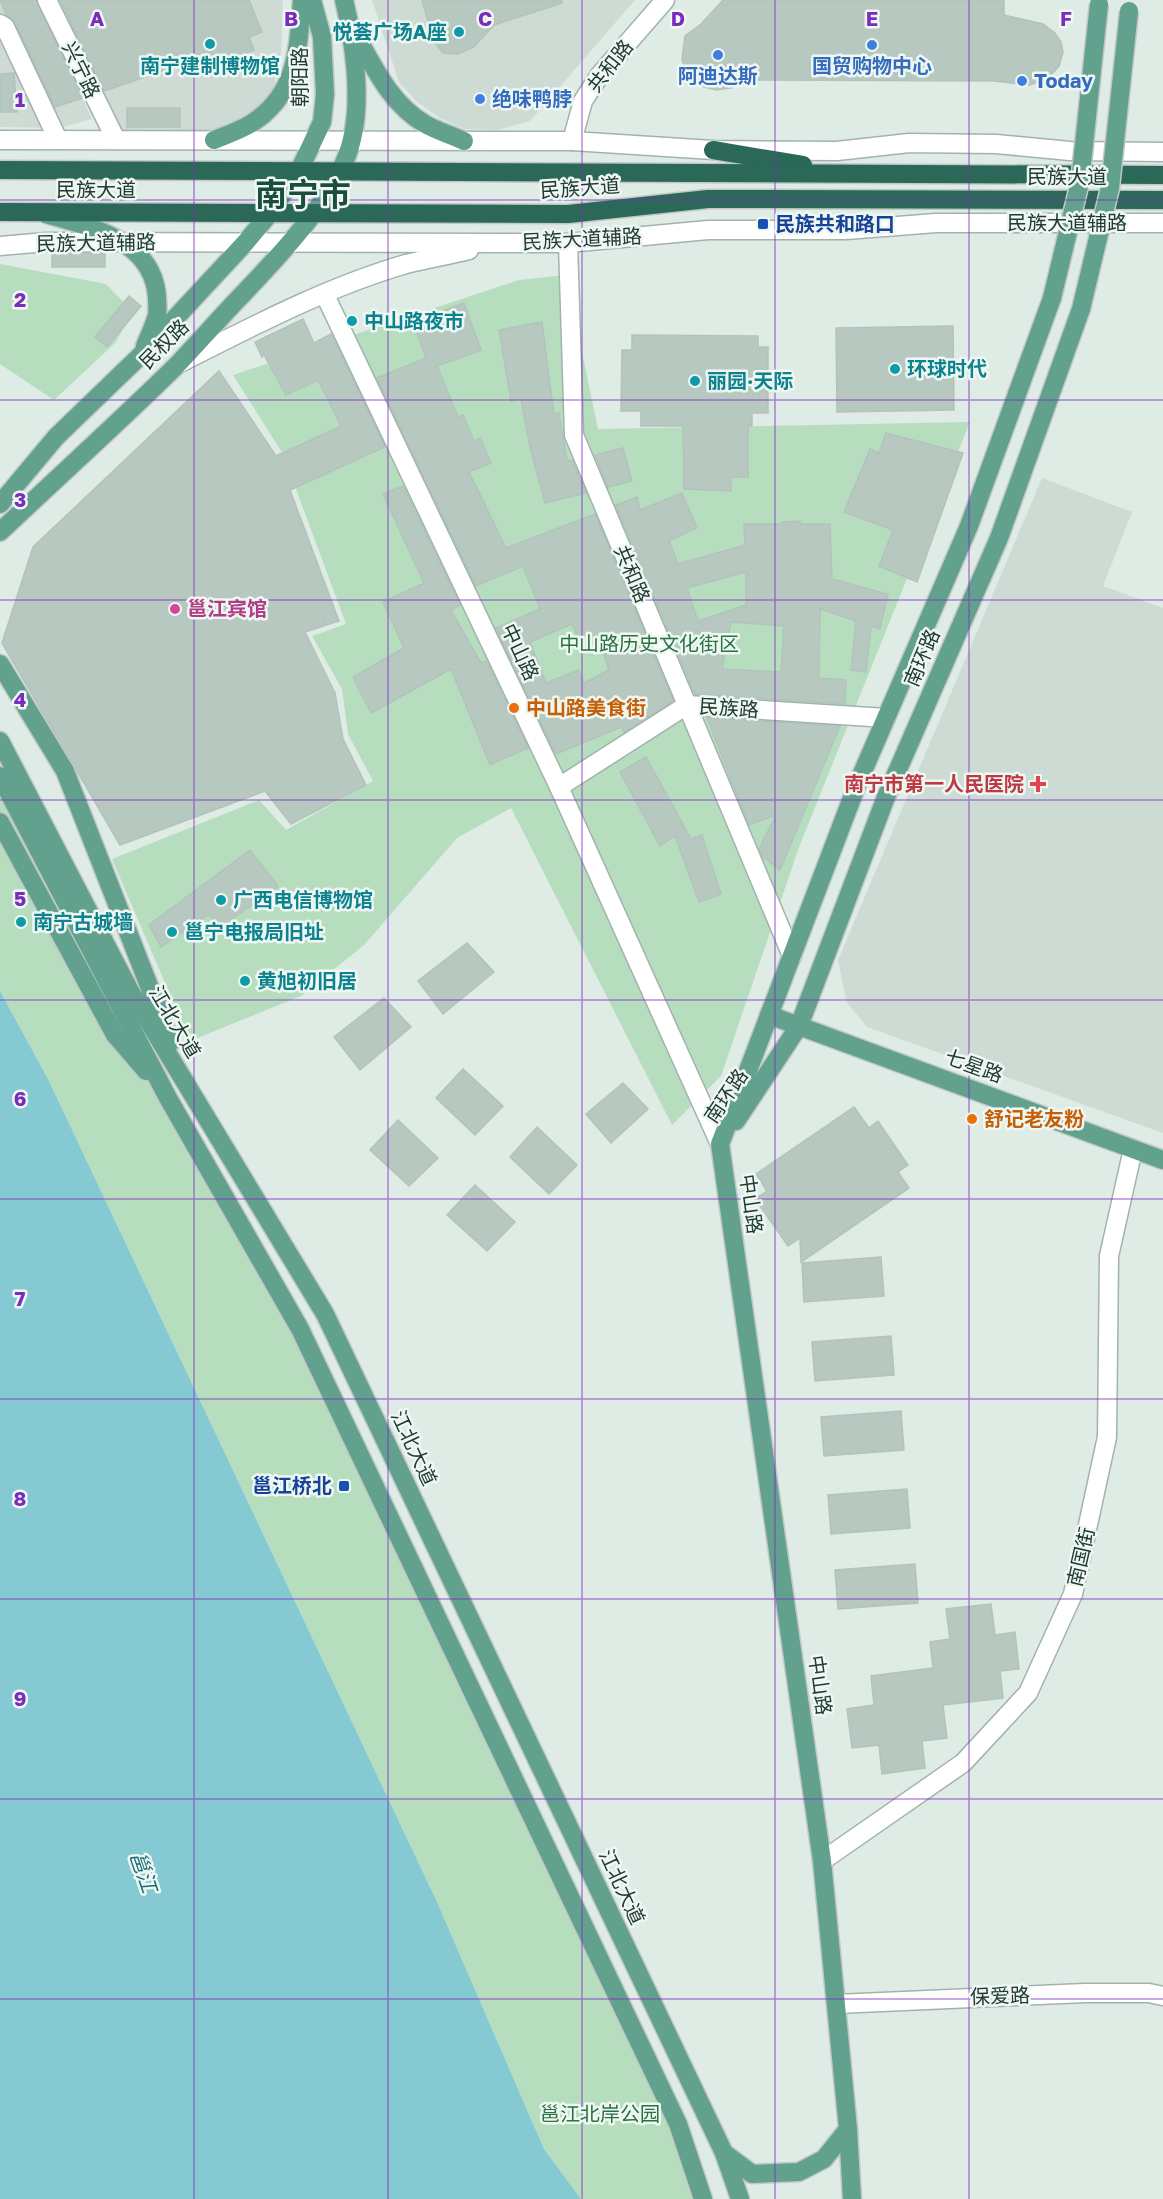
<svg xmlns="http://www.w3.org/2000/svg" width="1163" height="2199" viewBox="0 0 1163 2199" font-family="'Golos Text','Noto Sans SC',sans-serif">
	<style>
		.built { fill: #cddbd4 }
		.green { fill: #b7ddbf }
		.water { fill: #85cad2 }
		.building { fill: #b7c8c1; stroke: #b1c4bb; stroke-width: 1.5; fill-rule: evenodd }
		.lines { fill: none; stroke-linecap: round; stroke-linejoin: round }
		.minor-casing { stroke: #a2b3ac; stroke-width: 21 }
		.major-casing { stroke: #c1c8c6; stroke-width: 21 }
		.highway-casing { stroke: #c1c8c6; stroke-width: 21 }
		.minor { stroke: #fff; stroke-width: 18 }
		.major { stroke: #62a18e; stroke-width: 18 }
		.highway { stroke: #2b6858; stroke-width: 18 }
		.major-bridge-casing { stroke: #c1c8c6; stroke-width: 21; stroke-linecap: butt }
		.major-bridge { stroke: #62a18e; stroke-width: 18 }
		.grid { fill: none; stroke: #7b2cbf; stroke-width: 1.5; stroke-opacity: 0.55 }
		.culture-dot { fill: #0f9aa8; stroke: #eff7f3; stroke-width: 2 }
		.shop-dot { fill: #3f7fe0; stroke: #eff7f3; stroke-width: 2 }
		.transit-dot { fill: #1a4fb4; stroke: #eff7f3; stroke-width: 2 }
		.hotel-dot { fill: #d1479c; stroke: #eff7f3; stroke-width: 2 }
		.food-dot { fill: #e8710a; stroke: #eff7f3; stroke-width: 2 }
		.health-dot { fill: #e0444e; stroke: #eff7f3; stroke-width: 2 }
		.labels { text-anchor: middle; stroke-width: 5; stroke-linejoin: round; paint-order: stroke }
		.culture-label { font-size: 20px; font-weight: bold; fill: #0d838f; stroke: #eff7f3; text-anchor: start }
		.street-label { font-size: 20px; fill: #203b32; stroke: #eff7f3 }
		.shop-label { font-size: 20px; font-weight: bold; fill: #366cbe; stroke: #eff7f3 }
		.transit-label { font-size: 20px; font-weight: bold; fill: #164399; stroke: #eff7f3; text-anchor: start }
		.hotel-label { font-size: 20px; font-weight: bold; fill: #b23c85; stroke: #eff7f3; text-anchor: start }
		.park-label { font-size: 20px; fill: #297341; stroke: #eff7f3 }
		.food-label { font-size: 20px; font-weight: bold; fill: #c56008; stroke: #eff7f3; text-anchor: start }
		.health-label { font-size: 20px; font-weight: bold; fill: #be3a42; stroke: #eff7f3; text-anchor: end }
		.water-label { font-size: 21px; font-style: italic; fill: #196d78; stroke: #eff7f3 }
		.town-label { font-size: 32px; font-weight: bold; fill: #1b4d3e; stroke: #eff7f3 }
		.grid-label { font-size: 20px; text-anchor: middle; font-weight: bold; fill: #7b2cbf; stroke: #eff7f3; stroke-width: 5; stroke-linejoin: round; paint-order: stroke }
	</style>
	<rect width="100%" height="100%" fill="#dfebe5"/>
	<g class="built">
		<polygon points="0,0 37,0 92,119 59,128 0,127"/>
		<polygon points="55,0 283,0 281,54 274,86 259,111 208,138 126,140 78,48"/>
		<polygon points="372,0 635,0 530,121 497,130 464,129 440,118 417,102 399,82"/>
		<polygon points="1042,478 1132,512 1103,586 1163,608 1163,1133 867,1027 846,1001 838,960"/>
	</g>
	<g class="green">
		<polygon points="0,264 106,284 133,312 115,343 54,400 0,364"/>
		<polygon points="566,275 598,429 970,422 799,847 721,1076 672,1125 511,808 457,838 364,945 301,996 190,1041 112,859 259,800 286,830 373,781 348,734 342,689 312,636 346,624 283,454 233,375 519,280"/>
		<polygon points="0,776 300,1329 703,2199 581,2199 544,2149 437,1902 48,1079 0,991"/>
	</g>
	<polygon class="water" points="0,991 48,1079 437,1902 544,2149 581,2199 0,2199"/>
	<g class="building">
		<polygon points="0,0 36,0 83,98 55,107 15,22 6,15"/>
		<polygon points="60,0 249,0 262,32 249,37 254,50 191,75 186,63 104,91"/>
		<polygon points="422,0 561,0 562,3 494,25 474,47 458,54 443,53 433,40"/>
		<polygon points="723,0 1004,0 1004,15 1043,24 1055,33 1061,42 1063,52 1059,66 1048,78 1030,85 994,81 746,80 731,88 716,90 701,86 693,80 685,70 682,59 685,36 701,24"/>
		<polygon points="14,73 17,112 0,112 0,74"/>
		<rect x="127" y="108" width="53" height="19"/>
		<rect x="52" y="253" width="53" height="14"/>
		<polygon points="129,296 141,306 107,347 95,337"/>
		<path d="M464,303l17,47 -44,16 21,51 5,-2 11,26 6,-3 11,25 -22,9 37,76 89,-34 78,187 -49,31 -3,-5 -65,27 -60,-126 44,-19 -17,-43 -47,20 -99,-208 49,-20 -13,-36zM572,624l10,25 18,-7 9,28 -25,13 -5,-13 -33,13 -16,-41z"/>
		<polygon points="303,319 314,343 331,334 385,447 290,490 339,621 326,625 324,622 324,626 305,632 335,693 343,739 366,785 291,824 265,791 120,845 2,643 33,547 219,371 276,456 341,426 318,380 286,395 264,355 262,357 255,342"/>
		<polygon points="542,322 554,414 559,413 567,461 572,460 586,493 545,503 530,447 521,399 511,401 499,330"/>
		<polygon points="953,326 954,410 837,412 836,328"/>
		<polygon points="632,335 758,336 758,347 768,347 768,413 752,413 752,426 748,426 748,477 731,477 731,491 684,489 683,426 641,426 641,411 621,411 622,350 632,350"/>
		<polygon points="886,433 963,453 917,582 879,566 893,530 844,512 870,449 879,453"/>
		<polygon points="623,448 632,481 608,487 595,455"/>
		<polygon points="403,486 460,605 451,610 481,663 486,661 528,748 490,765 451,669 371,713 353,677 404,648 383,602 424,583 383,494"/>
		<path d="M682,493l15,35 -28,13 9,23 67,-19 -1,-21h38v-2l18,-1v3h30l2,55 56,15 -8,35 -9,-3 -5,46 -15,-2 5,-49 -36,-12 -1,69 27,2 -1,24 -150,-10 -79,-189 21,-8 3,13zM746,572v33l-48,16 -11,-33zM731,622l53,4 -3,46 -59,-3z"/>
		<polygon points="707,718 840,726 780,870 763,857 759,849 776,815 749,825"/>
		<polygon points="646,757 691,839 702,835 721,894 699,902 675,836 660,846 620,772"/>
		<polygon points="250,850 278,886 220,928 209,914 161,947 149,925"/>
		<polygon points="467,943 494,972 443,1014 418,981"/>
		<polygon points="384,998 411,1027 360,1070 334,1037"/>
		<polygon points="463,1069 503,1106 475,1135 436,1098"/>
		<polygon points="623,1083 648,1109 611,1143 586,1114"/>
		<polygon points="854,1107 869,1128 878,1121 908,1165 898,1172 909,1188 801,1262 800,1238 788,1246 755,1199 767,1191 756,1174"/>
		<polygon points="398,1120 438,1158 409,1186 370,1150"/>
		<polygon points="537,1127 577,1165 549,1194 510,1157"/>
		<polygon points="475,1185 515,1222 487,1251 447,1215"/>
		<polygon points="881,1257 884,1296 804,1302 802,1263"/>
		<polygon points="891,1336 894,1375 815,1381 812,1342"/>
		<polygon points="901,1411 904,1450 824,1456 821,1417"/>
		<polygon points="907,1489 910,1528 831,1534 828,1495"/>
		<polygon points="915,1564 918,1603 838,1609 835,1570"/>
		<polygon points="991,1604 995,1635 1015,1632 1019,1669 1000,1671 1003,1698 943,1705 947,1738 922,1741 925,1768 882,1774 879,1745 852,1748 847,1709 874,1705 871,1676 933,1668 930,1642 950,1639 946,1609"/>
	</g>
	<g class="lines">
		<defs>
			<g id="minor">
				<polyline points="47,0 116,140"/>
				<polyline points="0,24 5,27 58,140"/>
				<polyline points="0,140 572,141 713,150 837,151 909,143 996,144 1070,151 1163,152"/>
				<polyline points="572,141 583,101 599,76 665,0"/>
				<polyline points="568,243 574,435 792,956"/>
				<polyline points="0,246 46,242 568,243 708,230 846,230 936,223 1163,223"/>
				<polyline points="325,295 559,787 720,1144"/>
				<path d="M180,363c73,-37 147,-76 226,-99 21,-5 42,-9 63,-14"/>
				<polyline points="559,787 687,705 886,718"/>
				<polyline points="822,1861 963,1763 1028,1693 1073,1594 1107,1437 1109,1256 1133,1149"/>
				<polyline points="836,2004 1085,1993 1149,1993 1163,1996"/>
			</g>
			<g id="major">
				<path d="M354,32c19,33 36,72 71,92 12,7 26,11 39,17"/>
				<path d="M214,140c13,-5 27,-10 38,-17 46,-30 46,-74 50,-123"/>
				<path d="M46,214c45,13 107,26 111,83 0,6 1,13 0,18 -3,11 -8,21 -12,31"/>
				<polyline points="0,504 56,437 140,356 246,242 270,213 299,171 322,122 325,94 322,37 312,0"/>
				<path d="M0,532c58,-55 118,-109 175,-165 22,-23 43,-47 65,-70 38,-40 100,-103 112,-158 10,-41 2,-98 -8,-139"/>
				<polyline points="0,664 65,771 171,1042"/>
				<polyline points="0,741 130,991 325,1314 724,2153 740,2199"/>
				<polyline points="0,776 168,1098 300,1329 678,2124 703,2199"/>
				<polyline points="0,822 115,1035 146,1071"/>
				<polyline points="769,1015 1163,1160"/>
				<polyline points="736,1121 799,1026 886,797 999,538 1081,309"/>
				<polyline points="724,2153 752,2174 799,2172 824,2159 848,2129"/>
				<polyline points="852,2199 848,2129 822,1861 720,1144 857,785 969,526 1052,298"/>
			</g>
			<g id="highway">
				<polyline points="713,150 803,165"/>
				<polyline points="0,170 1163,175"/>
				<polyline points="0,212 568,214 708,199 1163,200"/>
			</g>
		</defs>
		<use href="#minor" class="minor-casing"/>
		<use href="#major" class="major-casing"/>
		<use href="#highway" class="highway-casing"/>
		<use href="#minor" class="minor"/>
		<use href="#major" class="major"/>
		<use href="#highway" class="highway"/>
		<defs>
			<g id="major-bridge">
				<polyline points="1052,298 1080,182 1099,4"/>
				<polyline points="1081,309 1110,188 1129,11"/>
			</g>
		</defs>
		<use href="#major-bridge" class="major-bridge-casing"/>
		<use href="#major-bridge" class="major-bridge"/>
	</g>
	<path class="grid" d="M194,0v2199M388,0v2199M582,0v2199M775,0v2199M969,0v2199M0,200h1163M0,400h1163M0,600h1163M0,800h1163M0,1000h1163M0,1199h1163M0,1399h1163M0,1599h1163M0,1799h1163M0,1999h1163"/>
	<g class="culture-dot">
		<circle cx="459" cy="32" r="6"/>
		<circle cx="210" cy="44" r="6"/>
		<circle cx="352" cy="321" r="6"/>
		<circle cx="895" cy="369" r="6"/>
		<circle cx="695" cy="381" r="6"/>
		<circle cx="221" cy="900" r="6"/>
		<circle cx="21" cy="922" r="6"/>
		<circle cx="172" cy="932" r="6"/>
		<circle cx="245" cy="981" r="6"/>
	</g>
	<g class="shop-dot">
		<circle cx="872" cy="45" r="6"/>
		<circle cx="718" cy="55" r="6"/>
		<circle cx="1022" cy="81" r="6"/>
		<circle cx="480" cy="99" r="6"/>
	</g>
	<g class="transit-dot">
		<rect x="757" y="218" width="12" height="12" rx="3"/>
		<rect x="338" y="1480" width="12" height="12" rx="3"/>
	</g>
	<circle class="hotel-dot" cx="175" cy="609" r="6"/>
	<g class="food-dot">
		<circle cx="514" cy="708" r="6"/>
		<circle cx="972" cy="1119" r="6"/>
	</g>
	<path class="health-dot" d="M1035 775h6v6h6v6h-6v6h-6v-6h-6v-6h6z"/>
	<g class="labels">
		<g class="culture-label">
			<text x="447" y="39" text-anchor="end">悦荟广场A座</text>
			<text x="210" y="73" text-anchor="middle">南宁建制博物馆</text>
			<text x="364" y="328">中山路夜市</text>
			<text x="907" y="376">环球时代</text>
			<text x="707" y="388">丽园·天际</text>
			<text x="233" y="907">广西电信博物馆</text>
			<text x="33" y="929">南宁古城墙</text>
			<text x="184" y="939">邕宁电报局旧址</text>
			<text x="257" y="988">黄旭初旧居</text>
		</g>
		<g class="street-label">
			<text transform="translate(610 66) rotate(-52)" y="7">共和路</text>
			<text transform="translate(81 70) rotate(64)" y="7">兴宁路</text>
			<text transform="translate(300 77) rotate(-90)" y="7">朝阳路</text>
			<text x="1067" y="184">民族大道</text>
			<text transform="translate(580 188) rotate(-4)" y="7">民族大道</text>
			<text x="96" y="197">民族大道</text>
			<text x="1067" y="230">民族大道辅路</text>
			<text transform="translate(582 239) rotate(-3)" y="7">民族大道辅路</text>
			<text transform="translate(96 243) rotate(-1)" y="7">民族大道辅路</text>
			<text transform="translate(164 344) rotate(-45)" y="7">民权路</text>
			<text transform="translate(632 574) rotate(67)" y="7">共和路</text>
			<text transform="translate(520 652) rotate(65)" y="7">中山路</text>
			<text transform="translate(922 658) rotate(-67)" y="7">南环路</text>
			<text transform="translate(729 708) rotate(4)" y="7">民族路</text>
			<text transform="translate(175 1022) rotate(59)" y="7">江北大道</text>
			<text transform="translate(974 1066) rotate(20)" y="7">七星路</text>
			<text transform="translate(726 1096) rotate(-56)" y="7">南环路</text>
			<text transform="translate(751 1204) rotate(82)" y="7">中山路</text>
			<text transform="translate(414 1448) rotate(65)" y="7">江北大道</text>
			<text transform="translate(1081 1557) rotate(-77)" y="7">南国街</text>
			<text transform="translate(820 1685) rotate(82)" y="7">中山路</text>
			<text transform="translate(622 1887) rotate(65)" y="7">江北大道</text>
			<text transform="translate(1000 1996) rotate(-2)" y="7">保爱路</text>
		</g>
		<g class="shop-label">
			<text x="872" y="73">国贸购物中心</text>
			<text x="718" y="83">阿迪达斯</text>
			<text x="1034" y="88" text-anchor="start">Today</text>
			<text x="492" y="106" text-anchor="start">绝味鸭脖</text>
		</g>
		<g class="transit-label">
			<text x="775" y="231">民族共和路口</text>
			<text x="332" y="1493" text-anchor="end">邕江桥北</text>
		</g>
		<g class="hotel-label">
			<text x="187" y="616">邕江宾馆</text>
		</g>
		<g class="park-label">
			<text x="649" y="651">中山路历史文化街区</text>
			<text x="600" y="2121">邕江北岸公园</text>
		</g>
		<g class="food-label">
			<text x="526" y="715">中山路美食街</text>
			<text x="984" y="1126">舒记老友粉</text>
		</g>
		<g class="health-label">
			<text x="1024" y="791">南宁市第一人民医院</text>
		</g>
		<g class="water-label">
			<text transform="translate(143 1872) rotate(71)" y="7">邕江</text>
		</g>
		<g class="town-label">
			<text x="303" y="206">南宁市</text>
		</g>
	</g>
	<g class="grid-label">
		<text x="97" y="26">A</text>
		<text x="291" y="26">B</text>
		<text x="485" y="26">C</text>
		<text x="678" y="26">D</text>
		<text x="872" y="26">E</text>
		<text x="1066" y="26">F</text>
		<text x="20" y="107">1</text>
		<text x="20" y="307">2</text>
		<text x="20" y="507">3</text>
		<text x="20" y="707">4</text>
		<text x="20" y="906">5</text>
		<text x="20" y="1106">6</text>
		<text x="20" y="1306">7</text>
		<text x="20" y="1506">8</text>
		<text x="20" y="1706">9</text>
	</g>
</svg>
